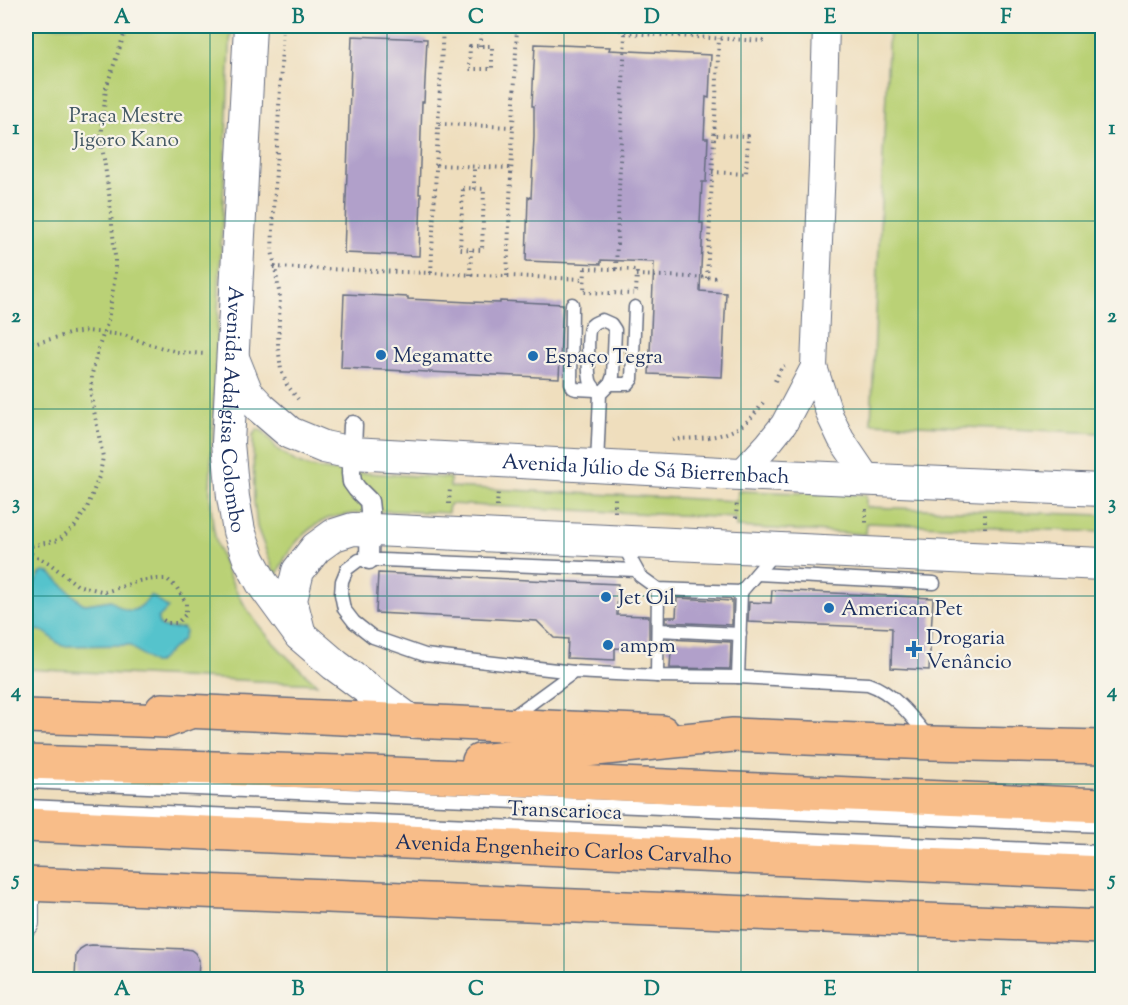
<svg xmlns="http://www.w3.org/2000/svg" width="1128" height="1005" viewBox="0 0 1128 1005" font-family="'Sorts Mill Goudy',serif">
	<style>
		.green { fill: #bad176; stroke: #6a806a; stroke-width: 1.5 }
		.water { fill: #55c3cc; stroke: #387995; stroke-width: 1.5 }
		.building { fill: #b1a0ca }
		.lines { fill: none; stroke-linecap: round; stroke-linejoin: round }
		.service-casing { stroke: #656c7f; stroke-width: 15 }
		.pedestrian-casing { stroke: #656c7f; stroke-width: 21 }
		.minor-casing { stroke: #656c7f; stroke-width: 28 }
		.tertiary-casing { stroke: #656c7f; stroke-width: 34 }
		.primary-casing { stroke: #656c7f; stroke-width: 36 }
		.trunk-casing { stroke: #656c7f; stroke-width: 36 }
		.path { stroke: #656c7f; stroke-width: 4; stroke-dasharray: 1.5 4.5; stroke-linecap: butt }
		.service { stroke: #fff; stroke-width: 12 }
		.pedestrian { stroke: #fff; stroke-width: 18 }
		.minor { stroke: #fff; stroke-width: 26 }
		.tertiary { stroke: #fff; stroke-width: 32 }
		.primary { stroke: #f8bd89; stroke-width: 33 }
		.trunk { stroke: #f8bd89; stroke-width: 33 }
		.grid { fill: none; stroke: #0f766e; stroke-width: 1.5; stroke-opacity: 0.55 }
		.poi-dot { fill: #1f6fb2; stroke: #f7f3e8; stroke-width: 2 }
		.labels { text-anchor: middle; stroke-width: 4.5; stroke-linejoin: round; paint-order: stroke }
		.park-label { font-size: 21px; fill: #435864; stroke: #f7f3e8 }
		.poi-label { font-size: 21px; fill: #1b2f5e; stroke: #f7f3e8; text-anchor: start }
		.street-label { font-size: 21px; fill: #1b2f5e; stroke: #f7f3e8 }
		.neatline { fill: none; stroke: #0f766e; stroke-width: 2 }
		.grid-label { font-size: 20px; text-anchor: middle; font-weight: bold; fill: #0f766e }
	</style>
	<rect width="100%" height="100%" fill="#f7f3e8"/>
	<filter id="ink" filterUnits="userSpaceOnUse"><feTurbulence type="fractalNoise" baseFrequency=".0167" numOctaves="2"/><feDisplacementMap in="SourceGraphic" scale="12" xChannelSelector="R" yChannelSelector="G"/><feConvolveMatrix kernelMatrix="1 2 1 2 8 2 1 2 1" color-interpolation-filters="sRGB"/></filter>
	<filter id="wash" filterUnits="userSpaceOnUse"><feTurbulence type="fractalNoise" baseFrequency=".008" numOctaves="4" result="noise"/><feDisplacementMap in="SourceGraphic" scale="24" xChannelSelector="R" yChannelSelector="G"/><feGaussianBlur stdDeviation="1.35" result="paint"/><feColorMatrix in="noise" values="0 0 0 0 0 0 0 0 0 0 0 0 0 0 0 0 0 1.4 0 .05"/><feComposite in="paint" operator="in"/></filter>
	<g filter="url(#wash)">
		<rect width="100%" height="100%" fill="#efdebd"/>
		<g class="green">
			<path d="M26,26h205l-21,464c1,18 2,37 7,54 19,62 52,99 100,140l-291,-15z"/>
			<polygon points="889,26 1102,26 1102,433 871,423"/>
			<path d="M257,429l7,3 13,17 10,7 9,6 13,5 22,4 119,7v9l287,14 1,-10 128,4v12l236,8v17l-235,-9 -1,11 -130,-7v-9l-287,-14 -1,9c-34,-1 -69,-5 -103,2 -6,1 -13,1 -18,4 -25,11 -41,33 -51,58l-19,-50 -3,-26 -1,-66z"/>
		</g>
		<path class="water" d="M43,572l7,1 3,3 29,27 4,1 25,-4c17,16 27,13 40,-5l17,13 -10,10c-1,14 15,10 25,10l2,4 -2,7 -26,24h-4l-24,-18 -67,1c-15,-10 -17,-21 -36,-13v-35l14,-24z"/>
		<g id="blocks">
			<g class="building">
				<polygon points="352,36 427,39 424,102 422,102 419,194 421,194 419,256 344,253"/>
				<polygon points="535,44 610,47 609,50 711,55 709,98 706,97 704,138 708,138 706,182 702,182 700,223 703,223 700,291 726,293 722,377 649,374 654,262 601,260 601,264 526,261 528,197 531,198 534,137 534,106 532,106"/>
				<polygon points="344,294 408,297 408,299 469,302 500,303 500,301 563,304 559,378 341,368"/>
				<polygon points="378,573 618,584 617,615 649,616 649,650 615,648 615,660 567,658 568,639 554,638 537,621 376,613"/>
				<polygon points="772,590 933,598 929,670 891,668 892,628 748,622 749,602 771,603"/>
				<polygon points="677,598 732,601 732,625 666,622 666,617 676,617"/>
				<polygon points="666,639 731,642 730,669 670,668 671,651 666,651"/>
				<polygon points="92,945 186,949 191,950 195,953 199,960 198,980 75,980 76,955 80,949 85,946"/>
			</g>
		</g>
	</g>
	<g filter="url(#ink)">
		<use href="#blocks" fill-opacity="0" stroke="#656c7f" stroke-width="1.5"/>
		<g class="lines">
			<defs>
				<g id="service">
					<polyline points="572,304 571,383 573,388 576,389 596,390"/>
					<polyline points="610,384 628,384 632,379 635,307"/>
					<path d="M597,465l3,-71 10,-10 3,-8 2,-46 -4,-6 -9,-4c-5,2 -10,3 -12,8 -3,6 -2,49 1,55 2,4 6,8 9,11"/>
					<polyline points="623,545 640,576 658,589 741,592 774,553"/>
					<polyline points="757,574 934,583"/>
					<polyline points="658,630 740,634"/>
					<polyline points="574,672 425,655 373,637 354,622 344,609 341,594 342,581 347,569 359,560 382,560 636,570"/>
					<polyline points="657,676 658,589"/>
					<polyline points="738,677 741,592"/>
					<path d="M511,718l63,-46 83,4 81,1 130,7c25,8 44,33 60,53"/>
					<polyline points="26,782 1102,826"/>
					<polyline points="26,806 1102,852"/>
				</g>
				<polyline id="pedestrian" points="353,425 351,473 352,482 357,489 369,501 370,510 369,560"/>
				<g id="minor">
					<polyline points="826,26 822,166 814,367 830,416 841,439 868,479"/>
					<polyline points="740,474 768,444 784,424 814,367"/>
					<polyline points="26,923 26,884"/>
				</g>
				<g id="tertiary">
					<path id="s1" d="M250,26l-22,417 5,54 6,34 10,28 13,24 38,52 35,30 77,57"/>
					<path id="s2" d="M233,358l14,35 14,15 29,25 34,14 28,6 388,21 362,16"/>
					<polyline points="300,635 291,600 298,571 316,548 334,535 353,529 1102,564"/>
				</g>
				<g id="primary">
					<polyline points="162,710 662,732"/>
					<polyline points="26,884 1102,927"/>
				</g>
				<g id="trunk">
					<polyline points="26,716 166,721 192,711"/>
					<polyline points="479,761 733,735 932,743 1102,747"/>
					<polyline points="26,762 370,773 1102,805"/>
					<path id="s3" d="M26,825l1076,48"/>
				</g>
			</defs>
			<use href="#service" class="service-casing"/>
			<use href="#pedestrian" class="pedestrian-casing"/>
			<use href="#minor" class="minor-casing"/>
			<use href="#tertiary" class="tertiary-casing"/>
			<use href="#primary" class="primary-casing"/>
			<use href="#trunk" class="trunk-casing"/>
			<g class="path">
				<polyline points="283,26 272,250 280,297 278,345 281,370 287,385 298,399"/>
				<polyline points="615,26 625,33 764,41"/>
				<polygon points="470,46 492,46 492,69 469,69"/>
				<polyline points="480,46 481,26"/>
				<polyline points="439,124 513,127"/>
				<polyline points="436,165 511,168"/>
				<polyline points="712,172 746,174 748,136 714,135"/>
				<polygon points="463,188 484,189 482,250 460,249"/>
				<polyline points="474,189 474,166"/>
				<polyline points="274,267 584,279"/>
				<polygon points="585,268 637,270 636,294 584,292"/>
				<polyline points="616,269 625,33"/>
				<polyline points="431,273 443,26"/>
				<polyline points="470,275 471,250"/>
				<polyline points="636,275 720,278"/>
				<polyline points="507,276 517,26"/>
				<polyline points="707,278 719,38"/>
				<polyline points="26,340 37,343 72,333 87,331 124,335 145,343 177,352 206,354"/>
				<polyline points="775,381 781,368 785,366"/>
				<path d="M672,440c8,-2 16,-1 24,-2 31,-1 51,-10 68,-37"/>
				<polyline points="449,504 450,487"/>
				<polyline points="497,507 498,490"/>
				<polyline points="866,509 866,523"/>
				<polyline points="615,512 615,495"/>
				<polyline points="736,518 737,501"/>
				<polyline points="985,528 985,513"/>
				<polyline points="26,547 59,540 75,526 87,508 100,474 103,457 91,395 92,374 98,349 108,321 115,276 115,256 109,193 101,139 106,88 127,26"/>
				<polyline points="26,551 49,563 77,585 105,592 139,581 155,579 167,579 177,588 186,603 186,614 177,623 168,623 160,618"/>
			</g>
			<use href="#service" class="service"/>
			<use href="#pedestrian" class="pedestrian"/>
			<use href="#minor" class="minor"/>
			<use href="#tertiary" class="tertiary"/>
			<use href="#primary" class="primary"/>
			<use href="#trunk" class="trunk"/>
		</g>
	</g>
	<path class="grid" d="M210,26v954M387,26v954M564,26v954M741,26v954M918,26v954M26,221h1076M26,409h1076M26,596h1076M26,784h1076"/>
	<g class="poi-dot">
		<circle cx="381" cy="355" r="6"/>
		<circle cx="533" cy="356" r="6"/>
		<circle cx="606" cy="597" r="6"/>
		<circle cx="829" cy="608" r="6"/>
		<circle cx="608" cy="645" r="6"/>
		<path d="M911 640h6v6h6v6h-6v6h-6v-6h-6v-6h6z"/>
	</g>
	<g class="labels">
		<g class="park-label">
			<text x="126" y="122">Praça Mestre<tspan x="126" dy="24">Jigoro Kano</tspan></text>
		</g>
		<g class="poi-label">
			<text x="393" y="362">Megamatte</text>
			<text x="545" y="363">Espaço Tegra</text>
			<text x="618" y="604">Jet Oil</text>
			<text x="841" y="615">American Pet</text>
			<text x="926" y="644">Drogaria<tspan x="926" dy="24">Venâncio</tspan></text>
			<text x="620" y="652">ampm</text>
		</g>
		<g class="street-label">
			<text dy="7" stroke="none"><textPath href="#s1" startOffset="384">Avenida Adalgisa Colombo</textPath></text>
			<text dy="7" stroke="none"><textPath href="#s2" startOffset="456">Avenida Júlio de Sá Bierrenbach</textPath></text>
			<text transform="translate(565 810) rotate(2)" y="7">Transcarioca</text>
			<text dy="7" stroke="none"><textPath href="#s3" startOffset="538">Avenida Engenheiro Carlos Carvalho</textPath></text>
		</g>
	</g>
	<rect width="1128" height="1005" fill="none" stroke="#f7f3e8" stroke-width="66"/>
	<rect x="33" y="33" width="1062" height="939" class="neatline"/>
	<g class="grid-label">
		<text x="122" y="23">A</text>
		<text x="298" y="23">B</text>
		<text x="476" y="23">C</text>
		<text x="652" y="23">D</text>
		<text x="830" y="23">E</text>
		<text x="1006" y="23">F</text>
		<text x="16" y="134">1</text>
		<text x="1112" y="134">1</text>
		<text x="16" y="322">2</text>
		<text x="1112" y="322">2</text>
		<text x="16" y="509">3</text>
		<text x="1112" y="509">3</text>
		<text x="16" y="697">4</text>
		<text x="1112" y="697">4</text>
		<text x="16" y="885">5</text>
		<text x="1112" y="885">5</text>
		<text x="122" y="995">A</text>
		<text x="298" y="995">B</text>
		<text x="476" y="995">C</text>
		<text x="652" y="995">D</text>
		<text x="830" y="995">E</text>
		<text x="1006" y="995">F</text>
	</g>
</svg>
